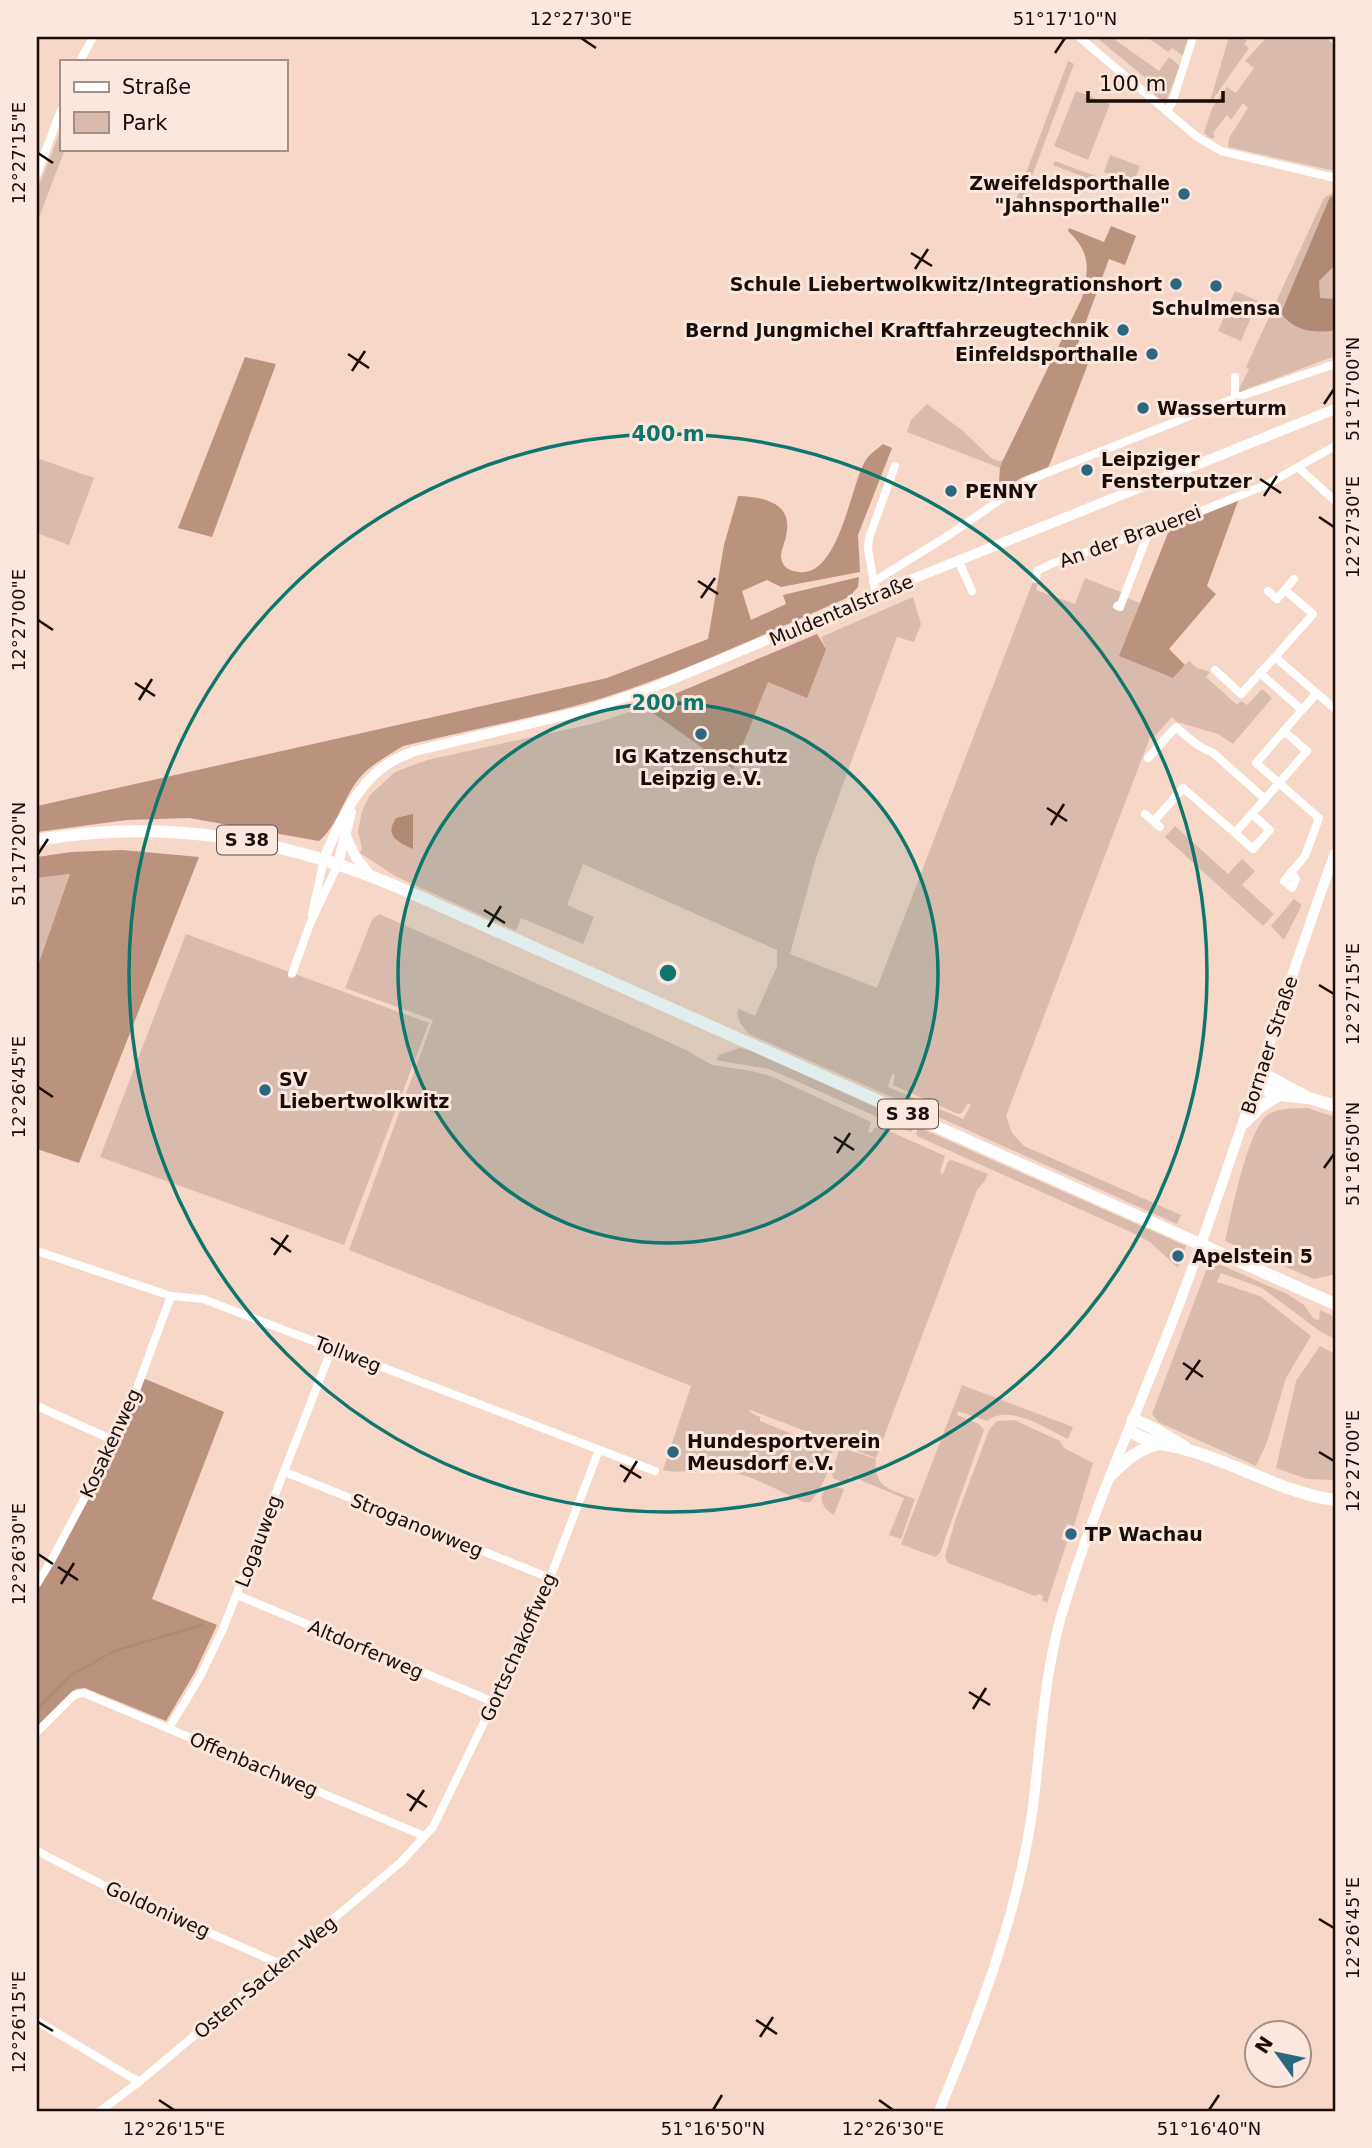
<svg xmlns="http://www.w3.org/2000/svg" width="1372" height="2148" viewBox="0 0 1372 2148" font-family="'DejaVu Sans',sans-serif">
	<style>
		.green { fill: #d9bbad }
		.forest { fill: #bb927e }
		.water { fill: #b28975 }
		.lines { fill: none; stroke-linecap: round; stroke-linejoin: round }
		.stream { stroke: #b28975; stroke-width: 2.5 }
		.minor { stroke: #fff; stroke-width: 8 }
		.secondary { stroke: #fff; stroke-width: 10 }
		.primary { stroke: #fff; stroke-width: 12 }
		.ticks { fill: none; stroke: #180d08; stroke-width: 2.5 }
		.ring { fill: none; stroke: #0f766e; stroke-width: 3.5 }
		.poi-dot { fill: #2b677f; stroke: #fbe7de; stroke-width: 2.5 }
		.labels { text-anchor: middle; stroke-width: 6; stroke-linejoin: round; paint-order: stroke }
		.shield { fill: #fbe7de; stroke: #5c4e48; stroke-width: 2 }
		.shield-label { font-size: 18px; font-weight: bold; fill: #180d08 }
		.poi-label { font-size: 19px; font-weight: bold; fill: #180d08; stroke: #fbe7de; text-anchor: start }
		.street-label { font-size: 19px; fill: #180d08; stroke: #fbe7de }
		.centre { fill: #0f766e; stroke: #fbe7de; stroke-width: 3.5 }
		.ring-label { font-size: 21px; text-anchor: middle; font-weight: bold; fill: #0f766e; stroke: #fbe7de; stroke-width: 6; stroke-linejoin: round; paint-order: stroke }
		.neatline { fill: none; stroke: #180d08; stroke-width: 2.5 }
		.ticks-label { font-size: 18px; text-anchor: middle; fill: #180d08 }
	</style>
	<rect width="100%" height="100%" fill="#f7d7c7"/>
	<g class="green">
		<polygon points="1096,37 1111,37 1159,71 1169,57 1180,66 1167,99 1162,100 1153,94 1154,85"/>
		<polygon points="1147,37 1189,37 1183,56 1172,48 1168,52"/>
		<polygon points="1229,37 1242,37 1247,41 1244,44 1249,48 1209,105"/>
		<polygon points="1267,37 1325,37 1335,46 1335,171 1228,147 1229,138 1248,108 1243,103 1231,120 1227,115 1213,133 1215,138 1210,138 1204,133 1212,108 1227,87 1236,93 1254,68 1245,61"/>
		<polygon points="1068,61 1074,64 1020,208 1014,205"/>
		<polygon points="1076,91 1110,104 1088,160 1054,146"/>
		<polygon points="61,129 61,149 65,149 37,223 37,191"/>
		<polygon points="1110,155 1140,166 1133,184 1104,172"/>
		<polygon points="1055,161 1112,182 1110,187 1053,165"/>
		<polygon points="1335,191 1335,356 1247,389 1243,394 1238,391 1249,369 1246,367 1324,198"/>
		<polygon points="1235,291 1258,301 1241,341 1218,331"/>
		<polygon points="927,404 963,431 990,457 998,461 1004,460 1000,468 907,432 911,420"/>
		<polygon points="37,458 94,478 69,545 37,533"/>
		<polygon points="1085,578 1123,593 1122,596 1140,603 1120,656 1173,678 1189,661 1197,668 1210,672 1206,677 1237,705 1241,701 1247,705 1262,689 1272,698 1233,744 1218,734 1177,722 1172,717 1153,738 1150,737 1006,1116 1012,1133 1024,1146 1181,1215 1177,1224 925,1111 930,1105 963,1119 971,1105 968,1103 962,1113 958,1114 893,1085 895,1075 892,1074 888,1087 921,1101 924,1104 921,1110 749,1034 740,1023 737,1013 739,1009 755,1016 777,966 777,950 583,864 567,905 594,917 583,944 521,918 516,931 395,876 360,853 362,848 358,832 362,811 370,795 395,772 427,760 596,723 644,707 733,769 768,681 826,649 821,637 913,597 921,624 914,642 897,637 816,858 790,954 877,988 1034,579 1039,581 1036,590 1075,604"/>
		<polygon points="1175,826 1228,874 1242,859 1255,871 1242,885 1274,914 1263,926 1165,837"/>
		<polygon points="70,874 37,968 37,878"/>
		<polygon points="1294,899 1302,905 1284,940 1271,926"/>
		<path d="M379,914l270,119 37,17 26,15 40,6 21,6 98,45 -3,10 3,1 3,-5 6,-1 65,29 -5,16 3,2 5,-13 4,-1 36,14 -4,8 -7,8 -101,268 -126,-48v2l10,5v4l72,29c1,15 -11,41 -22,52h-6c-29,-13 -56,-29 -87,-33 -18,-2 -36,6 -54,1l28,-84 -342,-136 84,-230 -88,-32 27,-68z"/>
		<polygon points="186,934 429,1023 344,1245 100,1157"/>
		<polygon points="739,1048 749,1050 915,1125 911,1132 909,1131 769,1069 716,1060 719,1055"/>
		<path d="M1307,1108l28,9v157l-21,5 -89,-38c7,-30 21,-103 40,-124 10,-10 29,-8 42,-9z"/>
		<polygon points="918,1127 1186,1246 1178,1268 1150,1242 1133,1233 919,1137 916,1134"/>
		<polygon points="1210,1260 1289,1295 1304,1305 1314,1319 1319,1320 1320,1310 1335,1317 1335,1339 1321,1332 1262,1288 1221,1273 1217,1282 1260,1296 1311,1336 1286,1378 1267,1442 1256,1466 1158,1422 1152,1414"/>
		<polygon points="1320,1346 1335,1354 1335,1480 1307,1479 1276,1468 1296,1381"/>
		<path d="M962,1385l111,42 -5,12c-22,-10 -58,-36 -81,-18l-29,-10 -1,4 22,9 5,6 -44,123 -5,4 -34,-13z"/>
		<polygon points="1014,1420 1060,1441 1064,1448 1093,1463 1074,1526 1067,1524 1061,1539 1067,1542 1047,1603 1042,1600 1043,1596 1039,1594 1035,1596 948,1563 945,1556 956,1518 989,1430 997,1421"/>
		<path d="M840,1447l36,12c-3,30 17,31 39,40l-14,40 -12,-4 15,-37 -54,-22 -4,8 -13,-6 -1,-6z"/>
		<path d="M832,1486l12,3 -10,26c-13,-7 -19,-22 -2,-29z"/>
	</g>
	<g class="forest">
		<path d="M1111,226l25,10 -11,29 -16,-6 -32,87 2,9 10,6 -38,100 -3,6 -27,11 -23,16 2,-26 3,-8 79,-162c7,-30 9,-45 -14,-67l1,-3 35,14z"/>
		<polygon points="245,357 276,364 212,537 178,528"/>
		<path d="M883,444l9,4 -34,87 2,37 -79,15 -14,-7 -25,11 9,29 35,-16 -3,-9 76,-18 -1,10 -9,10c-74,32 -147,67 -222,93 -73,25 -150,38 -224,56 -17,11 -37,21 -48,38 -13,19 -19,43 -36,57l-130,-23 -62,2 -90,12v-26l570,-128 101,-39 16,-94 14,-49c25,1 56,6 48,40 -1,7 -5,13 -5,21 1,10 8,14 18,15 39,5 51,-82 65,-109 4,-8 12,-13 19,-19z"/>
		<polygon points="1238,501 1207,586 1216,594 1169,649 1185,665 1173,678 1119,656 1170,528"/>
		<polygon points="817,634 826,649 807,698 768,682 733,769 644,707"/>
		<polygon points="122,850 199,857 79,1163 37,1149 37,968 70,874 37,878 37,857 71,852"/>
		<polygon points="143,1378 224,1412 152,1599 217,1625 195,1672 166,1721 85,1688 76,1689 37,1726 37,1589 44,1578"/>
	</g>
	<g class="water">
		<path d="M1335,195v70l-16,16 1,17 13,1 2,-5v36c-20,4 -42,1 -54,-17l49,-116z"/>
		<path d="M413,814v35c-15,-7 -29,-13 -17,-31z"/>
	</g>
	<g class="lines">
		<polyline class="stream" points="37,1709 70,1676 114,1651 202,1625"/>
		<g class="minor">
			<polyline points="1079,37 1196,136 1221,151 1335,178"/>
			<polyline points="80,61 93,37"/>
			<polyline points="1167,111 1172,103 1193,37"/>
			<polyline points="37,174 61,110"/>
			<polyline points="1235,398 1235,377"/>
			<polyline points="1299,468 1335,501"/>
			<polyline points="959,562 972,591"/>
			<polyline points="1036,579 1037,571 1051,564 1171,523 1266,485 1335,446"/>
			<polyline points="873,582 949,535 1029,480 1235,398 1335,364"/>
			<polyline points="1268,591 1277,599 1294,579"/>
			<polyline points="876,595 868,549 869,538 895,466"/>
			<polyline points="1117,606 1120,607 1149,531"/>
			<polyline points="1275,657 1313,614 1285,590"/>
			<polyline points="1215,670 1241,694 1275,657 1335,709"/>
			<polyline points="1260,673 1302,710 1317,693"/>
			<polyline points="1284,731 1307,751 1279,783 1319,818 1305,856 1284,881 1292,888 1296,879 1291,872"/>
			<path d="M1148,758l28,-31c10,9 24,22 36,25l53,47 14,-16 -23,-20 46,-53"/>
			<polyline points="1145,814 1160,827"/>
			<polyline points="1154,821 1183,788 1235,833 1265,799"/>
			<polyline points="1235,833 1253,849 1270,830 1252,814"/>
			<polyline points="312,914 324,859"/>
			<polyline points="292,974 310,924 338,864"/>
			<polyline points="37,1251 171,1296 203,1299 655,1471"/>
			<polyline points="37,1406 115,1441"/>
			<polyline points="285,1472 550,1578"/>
			<polyline points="37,1584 51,1561 115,1441 134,1396 171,1296"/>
			<polyline points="237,1595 494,1702"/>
			<polyline points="169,1728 200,1677 223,1629 332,1348"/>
			<polyline points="37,1732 74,1695 84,1693 424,1836"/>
			<polyline points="37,1851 115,1891 280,1964"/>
			<polyline points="37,2021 139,2082"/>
			<polyline points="100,2111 139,2082 401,1862 433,1827 494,1702 550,1578 599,1450"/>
		</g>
		<g class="secondary">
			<polyline points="346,836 355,856 371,876"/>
			<path d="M324,859c13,-32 32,-73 61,-93 9,-7 19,-11 30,-15l172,-41 60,-20 268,-112 420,-169"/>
			<polyline points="338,864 351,812"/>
			<path d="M939,2111c39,-94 76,-189 92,-291 10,-67 11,-137 30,-203 31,-109 80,-212 120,-318 55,-147 100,-298 154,-446"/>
		</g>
		<g class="primary">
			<path d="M37,840c127,-22 245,-2 363,48l935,416"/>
			<polyline points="1260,1072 1305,1096"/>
			<polyline points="1255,1085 1279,1095 1309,1098 1335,1106"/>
			<polyline points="1244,1123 1260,1107 1279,1095"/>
			<polyline points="1133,1419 1153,1428 1185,1447"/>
			<path d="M1129,1431c23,13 37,13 62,20 49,14 93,42 144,49"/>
			<path d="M1112,1474c14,-14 26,-25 45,-29"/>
		</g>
	</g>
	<path class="ticks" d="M581,38l15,10M1055,53l10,-15M38,153l15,10M911,253l21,13M915,269l13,-20M348,354l21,14M352,371l13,-20M1324,404l10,-15M1260,479l21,14M1264,496l13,-20M1319,517l15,10M698,581l20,13M701,598l14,-20M38,620l15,10M135,683l20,13M139,700l13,-21M1047,808l20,13M1051,825l13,-21M38,854l10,-15M484,910l21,13M488,927l13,-21M1319,985l15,9M38,1087l15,10M834,1137l20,13M837,1153l13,-20M1324,1168l10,-14M271,1238l20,14M274,1255l14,-20M1183,1363l20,14M1186,1380l14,-20M1319,1452l15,9M620,1465l21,13M624,1482l13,-21M38,1554l15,10M58,1567l20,13M61,1584l13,-21M969,1692l21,13M973,1709l13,-21M407,1794l20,13M410,1811l14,-21M1319,1919l15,9M756,2020l21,14M38,2022l15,9M760,2037l13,-20M159,2100l15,10M879,2100l14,10M713,2110l9,-15M1209,2110l10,-15"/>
	<circle cx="668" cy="973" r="270" fill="#0f766e" fill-opacity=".12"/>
	<g class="ring">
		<circle cx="668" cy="973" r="270"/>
		<circle cx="668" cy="973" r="539"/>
	</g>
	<g class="poi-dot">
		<circle cx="1184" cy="194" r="7"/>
		<circle cx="1176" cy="284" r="7"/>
		<circle cx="1216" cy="286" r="7"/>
		<circle cx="1123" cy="330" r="7"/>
		<circle cx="1152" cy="354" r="7"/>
		<circle cx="1143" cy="408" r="7"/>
		<circle cx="1087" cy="470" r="7"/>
		<circle cx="951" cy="491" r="7"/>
		<circle cx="701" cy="734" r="7"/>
		<circle cx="265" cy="1090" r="7"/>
		<circle cx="1178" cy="1256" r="7"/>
		<circle cx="673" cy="1452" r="7"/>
		<circle cx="1071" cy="1534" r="7"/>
	</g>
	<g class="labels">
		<g class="shield">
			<rect x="217" y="825.5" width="60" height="29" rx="5"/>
			<rect x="878" y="1099.5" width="60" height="29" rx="5"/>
		</g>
		<g class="shield-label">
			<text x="247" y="846">S 38</text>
			<text x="908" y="1120">S 38</text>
		</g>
		<g class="poi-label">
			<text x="1170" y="190" text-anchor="end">Zweifeldsporthalle<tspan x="1170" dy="22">"Jahnsporthalle"</tspan></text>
			<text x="1162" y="291" text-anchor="end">Schule Liebertwolkwitz/Integrationshort</text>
			<text x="1216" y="315" text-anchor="middle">Schulmensa</text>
			<text x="1109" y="337" text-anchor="end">Bernd Jungmichel Kraftfahrzeugtechnik</text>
			<text x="1138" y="361" text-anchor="end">Einfeldsporthalle</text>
			<text x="1157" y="415">Wasserturm</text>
			<text x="1101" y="466">Leipziger<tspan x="1101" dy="22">Fensterputzer</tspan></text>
			<text x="965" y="498">PENNY</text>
			<text x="701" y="763" text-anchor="middle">IG Katzenschutz<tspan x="701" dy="22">Leipzig e.V.</tspan></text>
			<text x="279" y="1086">SV<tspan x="279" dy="22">Liebertwolkwitz</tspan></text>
			<text x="1192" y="1263">Apelstein 5</text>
			<text x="687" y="1448">Hundesportverein<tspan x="687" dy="22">Meusdorf e.V.</tspan></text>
			<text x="1085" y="1541">TP Wachau</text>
		</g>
		<g class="street-label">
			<text transform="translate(1130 536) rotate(-20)" y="7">An der Brauerei</text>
			<text transform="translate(841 610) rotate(-23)" y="7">Muldentalstraße</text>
			<text transform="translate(1269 1045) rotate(-72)" y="7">Bornaer Straße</text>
			<text transform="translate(348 1354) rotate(21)" y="7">Tollweg</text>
			<text transform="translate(110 1443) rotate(-65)" y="7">Kosakenweg</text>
			<text transform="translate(417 1525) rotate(22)" y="7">Stroganowweg</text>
			<text transform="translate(258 1541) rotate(-69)" y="7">Logauweg</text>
			<text transform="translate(518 1647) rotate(-66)" y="7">Gortschakoffweg</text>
			<text transform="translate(366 1649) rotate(23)" y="7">Altdorferweg</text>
			<text transform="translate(254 1764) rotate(23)" y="7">Offenbachweg</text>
			<text transform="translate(158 1909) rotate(24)" y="7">Goldoniweg</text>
			<text transform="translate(265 1977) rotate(-40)" y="7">Osten-Sacken-Weg</text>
		</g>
	</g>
	<circle cx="668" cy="973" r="10" class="centre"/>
	<g class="ring-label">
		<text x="668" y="441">400 m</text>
		<text x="668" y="710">200 m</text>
	</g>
	<rect width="1372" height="2148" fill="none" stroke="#fbe7de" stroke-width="77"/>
	<rect x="60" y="60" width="228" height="91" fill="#fbe7de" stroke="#a09088" stroke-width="2"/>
	<rect x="74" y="82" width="35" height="10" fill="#ffffff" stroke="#a09088" stroke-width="2"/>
	<text x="122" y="94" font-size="21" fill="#180d08">Straße</text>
	<rect x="74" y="112" width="35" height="21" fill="#d9bbad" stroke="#a09088" stroke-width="2"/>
	<text x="122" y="130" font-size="21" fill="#180d08">Park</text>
	<g transform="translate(1278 2054) rotate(303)"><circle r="33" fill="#fbe7de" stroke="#a09088" stroke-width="2"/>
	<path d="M0-5L12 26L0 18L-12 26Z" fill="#2b677f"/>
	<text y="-10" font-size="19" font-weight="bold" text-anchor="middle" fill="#180d08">N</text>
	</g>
	<path d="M1088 91v10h135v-10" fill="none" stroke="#180d08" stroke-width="3.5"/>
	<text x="1099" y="91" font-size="21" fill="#180d08" stroke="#fbe7de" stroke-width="5" paint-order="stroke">100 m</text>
	<rect x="38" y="38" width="1296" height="2072" class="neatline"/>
	<g class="ticks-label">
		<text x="581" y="25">12°27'30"E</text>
		<text x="1065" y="25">51°17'10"N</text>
		<text transform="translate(19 153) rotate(-90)" y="6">12°27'15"E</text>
		<text transform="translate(1353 389) rotate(-90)" y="6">51°17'00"N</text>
		<text transform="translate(1353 527) rotate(-90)" y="6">12°27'30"E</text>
		<text transform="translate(19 620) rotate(-90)" y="6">12°27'00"E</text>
		<text transform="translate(19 854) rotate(-90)" y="6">51°17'20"N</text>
		<text transform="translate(1353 994) rotate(-90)" y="6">12°27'15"E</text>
		<text transform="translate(19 1087) rotate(-90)" y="6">12°26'45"E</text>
		<text transform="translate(1353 1154) rotate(-90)" y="6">51°16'50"N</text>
		<text transform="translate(1353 1461) rotate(-90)" y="6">12°27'00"E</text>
		<text transform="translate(19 1554) rotate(-90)" y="6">12°26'30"E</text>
		<text transform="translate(1353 1928) rotate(-90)" y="6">12°26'45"E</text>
		<text transform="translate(19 2022) rotate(-90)" y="6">12°26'15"E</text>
		<text x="174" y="2135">12°26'15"E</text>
		<text x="713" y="2135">51°16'50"N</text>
		<text x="893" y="2135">12°26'30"E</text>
		<text x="1209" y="2135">51°16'40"N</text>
	</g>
</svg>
